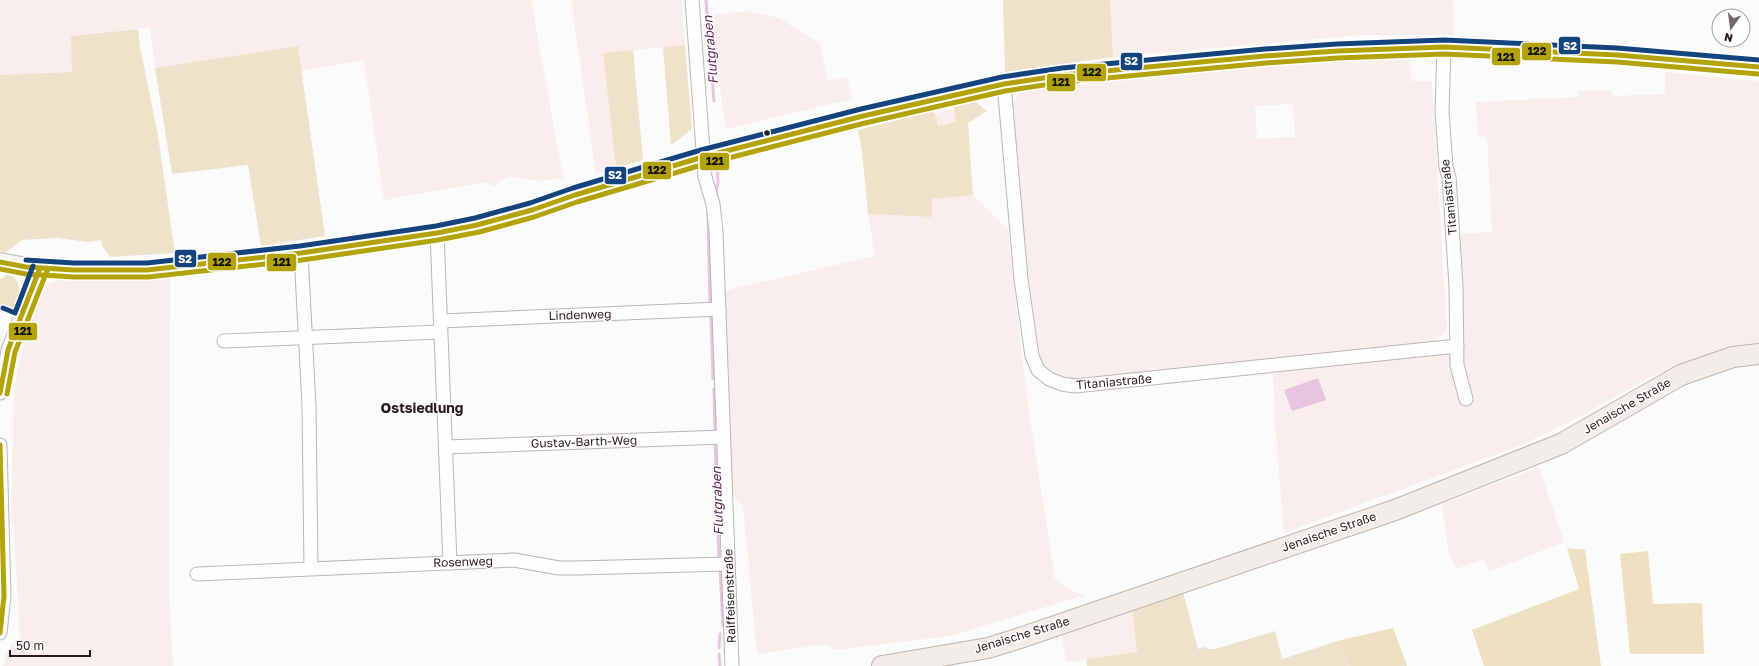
<svg xmlns="http://www.w3.org/2000/svg" width="1759" height="666" viewBox="0 0 1759 666" font-family="'Golos Text',sans-serif">
	<style>
		.built { fill: #f9eeec; fill-rule: evenodd }
		.green { fill: #eee2ca }
		.forest { fill: #efe0c1 }
		.water { fill: #e9c4df }
		.lines { fill: none; stroke-linecap: round; stroke-linejoin: round }
		.stream { stroke: #e9c4df; stroke-width: 3 }
		.street-casing { stroke: #bbb5b4; stroke-width: 15 }
		.secondary-casing { stroke: #bbb5b4; stroke-width: 20 }
		.primary-casing { stroke: #bfb4ac; stroke-width: 22 }
		.street { stroke: #fefefe; stroke-width: 13 }
		.secondary { stroke: #f8f6f4; stroke-width: 18 }
		.primary { stroke: #f2ede9; stroke-width: 20 }
		.bus-1-casing { stroke: #fff; stroke-width: 8 }
		.bus-2-casing { stroke: #fff; stroke-width: 8 }
		.bus-3-casing { stroke: #fff; stroke-width: 8 }
		.bus-1 { stroke: #b4a308; stroke-width: 5 }
		.bus-2 { stroke: #b4a308; stroke-width: 5 }
		.bus-3 { stroke: #13447e; stroke-width: 5 }
		.bus-dot { fill: #281a18; stroke: #fff; stroke-width: 1.5 }
		.labels { text-anchor: middle; stroke-width: 3; stroke-linejoin: round; paint-order: stroke }
		.street-label { font-size: 12px; fill: #281a18; stroke: #fff }
		.water-label { font-size: 13px; font-style: italic; fill: #642658; stroke: #fff }
		.quarter-label { font-size: 14px; font-weight: bold; fill: #281a18; stroke: #fff }
		.line-badge { stroke: #fff; stroke-width: 1.5 }
		.badge-label { font-size: 11px; text-anchor: middle; font-weight: bold; fill: #fff }
		.pale-badge-label { font-size: 11px; text-anchor: middle; font-weight: bold; fill: #111 }
	</style>
	<rect width="100%" height="100%" fill="#fbfbfb"/>
	<g class="built">
		<polygon points="0,0 531,0 563,178 536,181 508,176 494,186 487,182 384,200 364,60 302,71 298,46 155,68 150,27 71,36 73,72 0,75"/>
		<polygon points="571,0 682,0 685,45 603,53 616,168 596,174"/>
		<polygon points="1110,0 1453,0 1454,35 1362,35 1113,57"/>
		<polygon points="747,11 779,18 820,44 828,81 847,77 852,99 726,129 709,15"/>
		<path d="M1410,60l1,21h21l15,250 -8,7 -8,5 -267,29 -14,-5 1,7 -80,8 -11,-2 -20,-14 -5,-14 -15,-133 -7,-113 5,-14 56,-9 179,-17 95,-5zM1293,104l2,33 -38,2 -2,-33z"/>
		<polygon points="1665,72 1759,81 1759,344 1719,351 1652,376 1581,416 1524,444 1284,533 1275,425 1273,370 1464,350 1457,234 1492,232 1487,137 1478,136 1476,102 1578,97 1578,91 1612,90 1613,96 1665,94"/>
		<polygon points="953,109 956,122 938,126 934,114"/>
		<polygon points="973,195 1008,230 1027,399 1055,579 1076,593 1085,595 951,636 835,650 827,644 757,654 743,506 732,495 723,291 875,256 868,214 932,217 932,199"/>
		<polygon points="170,276 169,591 173,666 3,666 7,650 20,638 14,528 11,521 13,417 16,379 23,344 43,291 50,282 60,280"/>
		<polygon points="1539,467 1564,542 1489,572 1484,559 1456,569 1448,551 1442,504"/>
		<polygon points="1132,610 1137,652 1067,662 1061,634"/>
	</g>
	<g class="green">
		<polygon points="1003,0 1110,0 1113,57 1005,72"/>
		<polygon points="138,29 140,47 158,136 175,253 110,257 102,246 101,240 89,242 57,238 22,240 6,252 0,251 0,75 72,72 71,36"/>
		<polygon points="685,45 692,129 671,145 663,47"/>
		<polygon points="298,46 325,236 261,246 248,165 172,174 155,68"/>
		<polygon points="633,50 643,160 616,168 603,53"/>
		<polygon points="973,100 987,111 968,123 973,195 932,199 932,217 868,214 862,152 858,130 934,111 938,126 956,122 953,105"/>
		<path d="M7,274c11,2 13,13 12,23l2,1 -3,11 -12,4 -4,-3 -2,-3v-29l2,1z"/>
		<polygon points="1183,592 1198,649 1205,647 1208,649 1215,649 1275,631 1282,659 1341,640 1349,666 1087,666 1086,659 1137,652 1132,610"/>
	</g>
	<g class="forest">
		<polygon points="1567,548 1585,550 1601,666 1484,666 1472,630 1579,589"/>
		<polygon points="1648,551 1653,604 1702,603 1704,654 1630,654 1620,554"/>
		<polygon points="1393,628 1407,666 1349,666 1341,640"/>
	</g>
	<polygon class="water" points="1318,378 1326,400 1292,411 1284,390"/>
	<g class="lines">
		<g class="stream">
			<polyline points="706,0 714,101"/>
			<polyline points="716,192 718,182 717,165"/>
			<polyline points="708,215 710,303"/>
			<polyline points="711,317 713,379"/>
			<polyline points="714,389 715,432"/>
			<polyline points="715,442 719,560"/>
			<polyline points="720,568 723,626"/>
			<polyline points="719,648 720,634"/>
			<polyline points="719,654 720,666"/>
		</g>
		<defs>
			<g id="street">
				<polyline points="692,0 705,177 713,204 716,231 732,666"/>
				<polyline points="1444,47 1442,112 1446,167 1449,177 1456,286 1457,365 1466,399"/>
				<polyline points="1004,84 1021,279 1032,356 1038,370 1049,379 1062,384 1075,386 1457,346"/>
				<polyline points="437,233 450,563"/>
				<polyline points="301,253 309,406 311,568"/>
				<polyline points="441,321 719,309"/>
				<polyline points="224,341 440,332"/>
				<polyline points="0,393 8,350 40,268"/>
				<polyline points="0,445 4,596 0,633"/>
				<polyline points="446,447 723,437"/>
				<polyline points="197,574 514,560 559,568 577,568 728,564"/>
			</g>
			<polyline id="secondary" points="0,262 26,267 74,270 147,270 301,253 437,233 477,225 532,210 575,195 703,157 863,116 1004,84 1063,75 1265,56 1337,51 1444,47 1617,55 1759,67"/>
			<polyline id="primary" points="882,666 988,648 1017,639 1395,510 1561,444 1681,375 1733,357 1759,354"/>
		</defs>
		<use href="#street" class="street-casing"/>
		<use href="#secondary" class="secondary-casing"/>
		<use href="#primary" class="primary-casing"/>
		<use href="#street" class="street"/>
		<use href="#secondary" class="secondary"/>
		<use href="#primary" class="primary"/>
		<defs>
			<g id="bus-1">
				<polyline points="0,262 26,267 74,270 147,270 301,253 437,233 477,225 532,210 575,195 703,157 863,116 1004,84 1063,75 1265,56 1337,51 1444,47 1617,55 1759,67"/>
				<polyline points="0,393 8,350 40,268"/>
				<polyline points="0,445 4,596 0,633"/>
			</g>
			<g id="bus-2">
				<polyline points="0,269 26,274 74,277 148,277 302,260 438,240 479,232 534,217 577,202 705,164 865,123 1005,91 1064,82 1266,63 1337,58 1444,54 1617,62 1758,74"/>
				<polyline points="7,394 15,352 47,271"/>
			</g>
			<g id="bus-3">
				<polyline points="26,260 74,263 147,263 300,246 436,226 475,218 530,203 573,188 701,150 861,109 1002,77 1062,68 1265,49 1337,44 1444,40 1617,48 1759,60"/>
				<polyline points="3,308 15,313 33,266"/>
			</g>
		</defs>
		<use href="#bus-1" class="bus-1-casing"/>
		<use href="#bus-2" class="bus-2-casing"/>
		<use href="#bus-3" class="bus-3-casing"/>
		<use href="#bus-1" class="bus-1"/>
		<use href="#bus-2" class="bus-2"/>
		<use href="#bus-3" class="bus-3"/>
	</g>
	<circle class="bus-dot" cx="767" cy="133" r="3.5"/>
	<g class="labels">
		<g class="street-label">
			<text transform="translate(1449 197) rotate(-96)" y="4">Titaniastraße</text>
			<text transform="translate(580 315) rotate(-2)" y="4">Lindenweg</text>
			<text transform="translate(1114 382) rotate(-5)" y="4">Titaniastraße</text>
			<text transform="translate(1627 406) rotate(-30)" y="4">Jenaische Straße</text>
			<text transform="translate(584 442) rotate(-2)" y="4">Gustav-Barth-Weg</text>
			<text transform="translate(1329 532) rotate(-19)" y="4">Jenaische Straße</text>
			<text transform="translate(463 562) rotate(-2)" y="4">Rosenweg</text>
			<text transform="translate(730 596) rotate(-92)" y="4">Raiffeisenstraße</text>
			<text transform="translate(1022 635) rotate(-17)" y="4">Jenaische Straße</text>
		</g>
		<g class="water-label">
			<text transform="translate(710 50) rotate(-95)" y="5">Flutgraben</text>
			<text transform="translate(717 501) rotate(-92)" y="5">Flutgraben</text>
		</g>
		<g class="quarter-label">
			<text x="422" y="413">Ostsiedlung</text>
		</g>
	</g>
	<g class="line-badge">
		<rect x="1558" y="36" width="23" height="19" rx="4" fill="#13447e"/>
		<rect x="1521" y="42" width="31" height="19" rx="4" fill="#b4a308"/>
		<rect x="1491" y="47" width="30" height="19" rx="4" fill="#b4a308"/>
		<rect x="1120" y="52" width="23" height="19" rx="4" fill="#13447e"/>
		<rect x="1076" y="63" width="31" height="19" rx="4" fill="#b4a308"/>
		<rect x="1046" y="73" width="30" height="19" rx="4" fill="#b4a308"/>
		<rect x="699" y="152" width="31" height="19" rx="4" fill="#b4a308"/>
		<rect x="642" y="161" width="30" height="19" rx="4" fill="#b4a308"/>
		<rect x="604" y="166" width="23" height="19" rx="4" fill="#13447e"/>
		<rect x="174" y="249" width="23" height="19" rx="4" fill="#13447e"/>
		<rect x="207" y="252" width="30" height="19" rx="4" fill="#b4a308"/>
		<rect x="266" y="253" width="31" height="19" rx="4" fill="#b4a308"/>
		<rect x="8" y="322" width="30" height="19" rx="4" fill="#b4a308"/>
	</g>
	<g class="badge-label">
		<text x="1570" y="50">S2</text>
		<text x="1131" y="65">S2</text>
		<text x="615" y="179">S2</text>
		<text x="185" y="263">S2</text>
	</g>
	<g class="pale-badge-label">
		<text x="1537" y="55">122</text>
		<text x="1506" y="61">121</text>
		<text x="1092" y="76">122</text>
		<text x="1061" y="86">121</text>
		<text x="715" y="165">121</text>
		<text x="657" y="174">122</text>
		<text x="222" y="266">122</text>
		<text x="282" y="266">121</text>
		<text x="23" y="335">121</text>
	</g>
	<g transform="translate(1731 28) rotate(194)"><circle r="19" fill="#ffffff" stroke="#a9a3a3"/>
	<path d="M0-3L7 15L0 10L-7 15Z" fill="#726967"/>
	<text y="-6" font-size="11" font-weight="bold" text-anchor="middle" fill="#281a18">N</text>
	</g>
	<path d="M10 650v6h80v-6" fill="none" stroke="#281a18" stroke-width="2"/>
	<text x="16" y="650" font-size="12" fill="#281a18" stroke="#ffffff" stroke-width="3" paint-order="stroke">50 m</text>
</svg>
